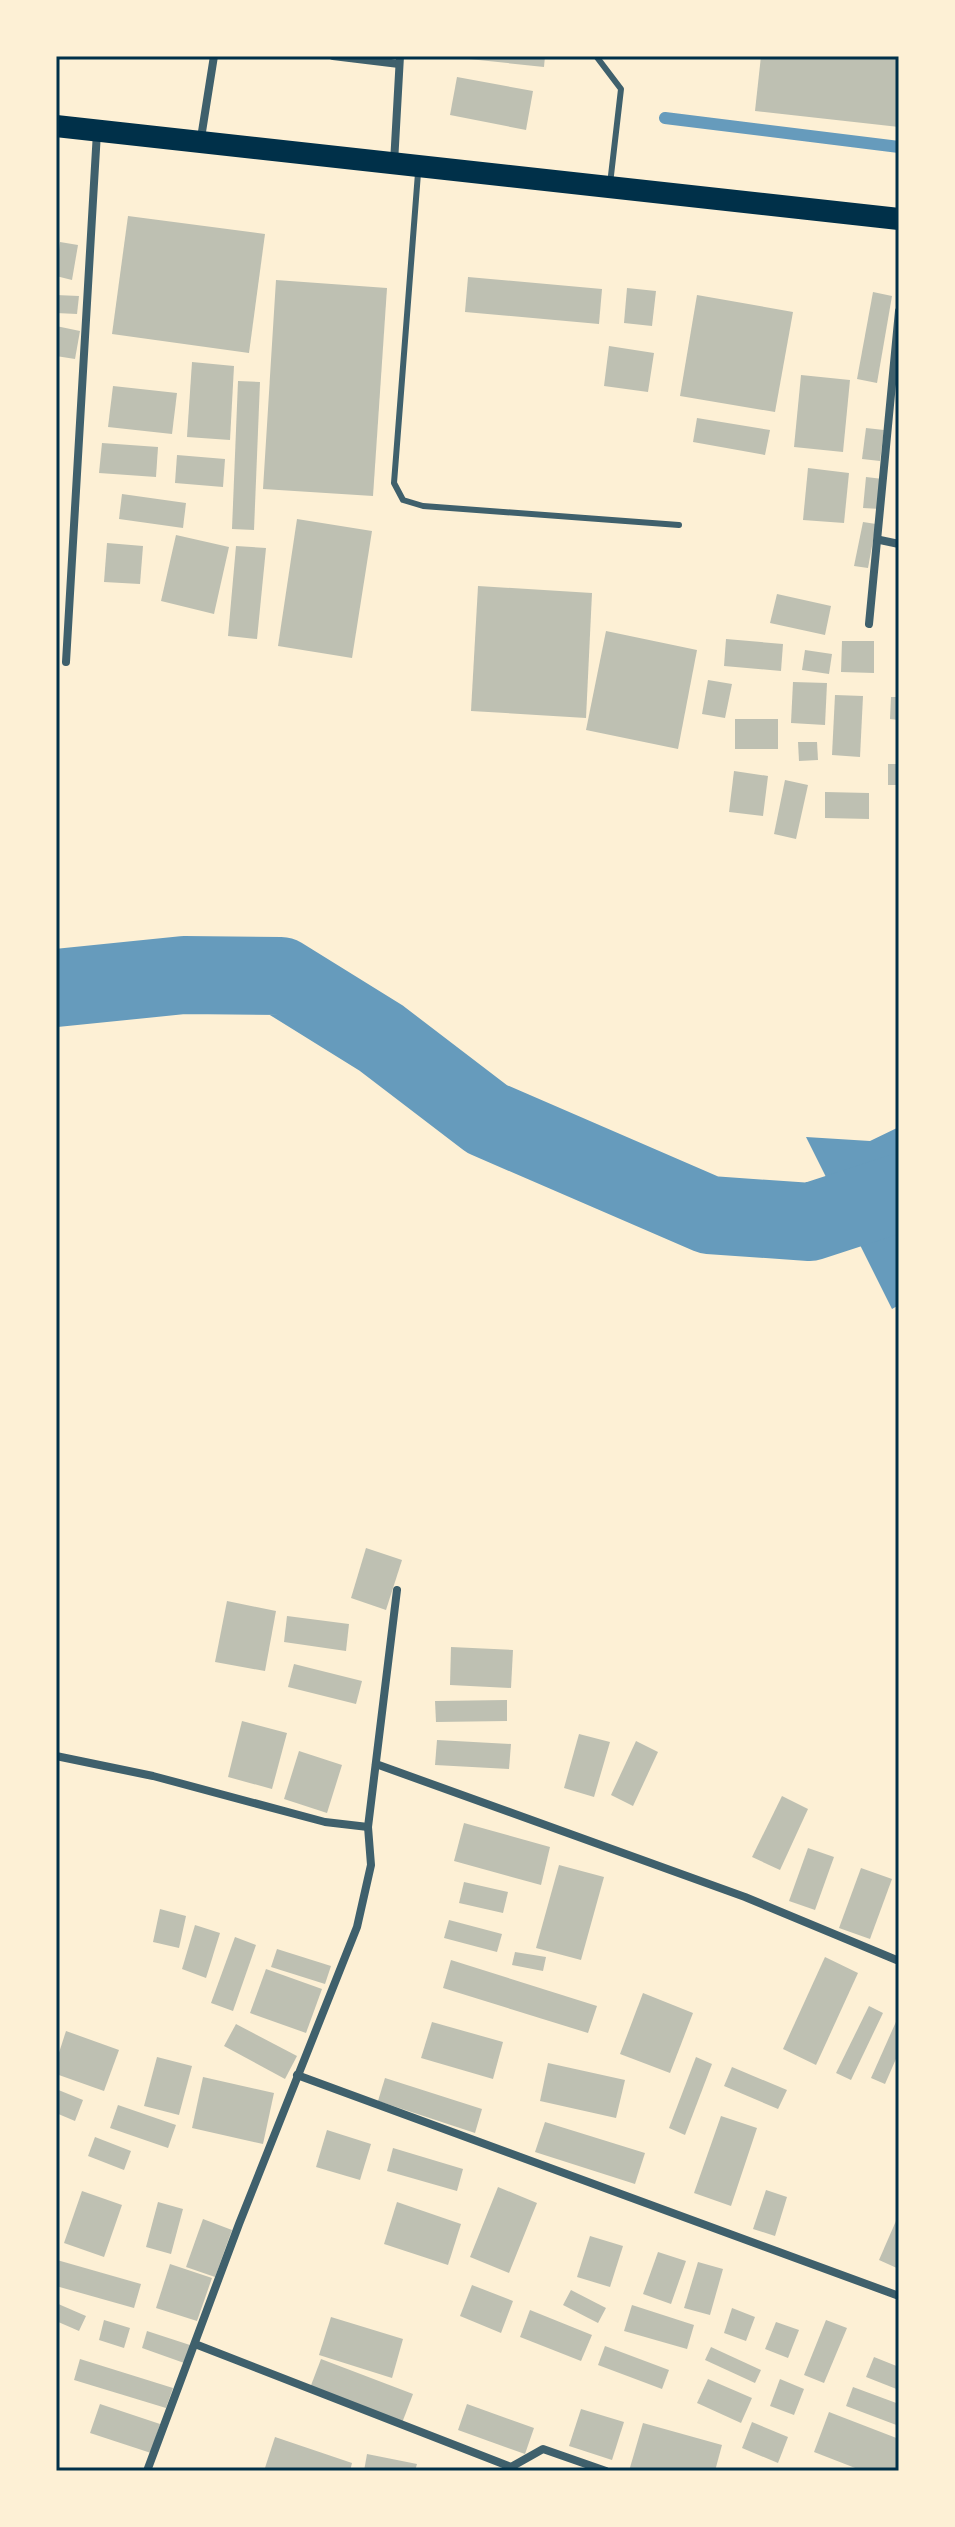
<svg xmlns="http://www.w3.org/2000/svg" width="955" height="2527" viewBox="0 0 955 2527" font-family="Helvetica,sans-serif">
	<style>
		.water { fill: #669bbc }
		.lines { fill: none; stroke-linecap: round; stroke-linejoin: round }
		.stream { stroke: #669bbc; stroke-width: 12 }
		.river { stroke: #669bbc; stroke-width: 78 }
		.building { fill: #bec0b2 }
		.service { stroke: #3f606c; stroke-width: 6 }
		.minor { stroke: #3f606c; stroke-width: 8 }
		.trunk { stroke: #003049; stroke-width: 22 }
		.neatline { fill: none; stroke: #003049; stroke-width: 3 }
	</style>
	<rect width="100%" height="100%" fill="#fdf0d5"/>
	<polygon class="water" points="899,1127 899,1305 892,1309 806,1137 870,1141"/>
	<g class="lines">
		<polyline class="stream" points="665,118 899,147"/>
		<polyline class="river" points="56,988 184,975 281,976 381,1038 487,1119 709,1215 810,1222 899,1193"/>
	</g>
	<g class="building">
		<polygon points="470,56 545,56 544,67 469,59"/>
		<polygon points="761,56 899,56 899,127 755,111"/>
		<polygon points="457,77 533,91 526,130 450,115"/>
		<polygon points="128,216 265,234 249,353 112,334"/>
		<polygon points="60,242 78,245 72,280 56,276"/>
		<polygon points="468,277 602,289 599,324 465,312"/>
		<polygon points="276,280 387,288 373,496 263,489"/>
		<polygon points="627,288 656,291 652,326 624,323"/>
		<polygon points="873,292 892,296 877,383 857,379"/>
		<polygon points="56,295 79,296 77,314 56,313"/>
		<polygon points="697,295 793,312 775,412 680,396"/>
		<polygon points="56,326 80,331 75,359 56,356"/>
		<polygon points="609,346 654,353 648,392 604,386"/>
		<polygon points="192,362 234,366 230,440 187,437"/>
		<polygon points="801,375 850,380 843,452 794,447"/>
		<polygon points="238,381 260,382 254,530 232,529"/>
		<polygon points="113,386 177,393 172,434 108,427"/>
		<polygon points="697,418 770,430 765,455 693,442"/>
		<polygon points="866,428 884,430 880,461 862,459"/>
		<polygon points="102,443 158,447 156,477 99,473"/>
		<polygon points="177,455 225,459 223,487 175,483"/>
		<polygon points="808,468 849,473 844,523 803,520"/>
		<polygon points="866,477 883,479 880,509 863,508"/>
		<polygon points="122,494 186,503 183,528 119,519"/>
		<polygon points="297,519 372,531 352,658 278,646"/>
		<polygon points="863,522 876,524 868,568 854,566"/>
		<polygon points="176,535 229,547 214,614 161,601"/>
		<polygon points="107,543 143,546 140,584 104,582"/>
		<polygon points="236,546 266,548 257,639 228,636"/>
		<polygon points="478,586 592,593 586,718 471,711"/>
		<polygon points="777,594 831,606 825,635 770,623"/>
		<polygon points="606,631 697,650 678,749 586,730"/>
		<polygon points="726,639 783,644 781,671 724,666"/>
		<polygon points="842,641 874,641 874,673 841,672"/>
		<polygon points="805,650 832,654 829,674 802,670"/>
		<polygon points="708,680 732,684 725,718 702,714"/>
		<polygon points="793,682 827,683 825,725 791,723"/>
		<polygon points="835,695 863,696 860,757 832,755"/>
		<polygon points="891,697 899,697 899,720 890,719"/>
		<rect x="735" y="719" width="43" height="30"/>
		<polygon points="798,742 817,742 818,760 799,761"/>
		<rect x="888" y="764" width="11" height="21"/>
		<polygon points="734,771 768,776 763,816 729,812"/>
		<polygon points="785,780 808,785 796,839 774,834"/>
		<polygon points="825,792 869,793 869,819 825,818"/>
		<polygon points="366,1548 402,1560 386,1610 351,1598"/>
		<polygon points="227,1601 276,1611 265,1671 215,1662"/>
		<polygon points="287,1616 349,1624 346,1651 284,1642"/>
		<polygon points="451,1647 513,1650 511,1688 450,1685"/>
		<polygon points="294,1664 362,1681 356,1704 288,1687"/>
		<polygon points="507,1700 507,1721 436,1722 435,1701"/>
		<polygon points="242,1721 287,1733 272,1789 228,1777"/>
		<polygon points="579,1734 610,1742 594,1797 564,1788"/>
		<polygon points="437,1740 511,1744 509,1769 435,1765"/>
		<polygon points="636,1741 658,1752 633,1806 611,1795"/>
		<polygon points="299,1751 342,1765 327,1813 284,1799"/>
		<polygon points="782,1796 808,1809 780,1870 752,1857"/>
		<polygon points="464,1823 550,1847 541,1885 454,1861"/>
		<polygon points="808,1848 834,1857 815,1910 789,1901"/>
		<polygon points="559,1865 604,1877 581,1960 536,1948"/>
		<polygon points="861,1868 892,1879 870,1939 839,1928"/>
		<polygon points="464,1882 508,1892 503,1913 459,1903"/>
		<polygon points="160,1909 186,1916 179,1948 153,1942"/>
		<polygon points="449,1920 502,1934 497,1952 444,1938"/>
		<polygon points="195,1925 220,1933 206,1978 182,1969"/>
		<polygon points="235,1937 256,1945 233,2011 211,2003"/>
		<polygon points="277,1949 331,1966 325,1984 271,1967"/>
		<polygon points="515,1952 546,1957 543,1971 512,1965"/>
		<polygon points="825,1957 858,1973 816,2065 783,2049"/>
		<polygon points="451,1960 597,2006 588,2033 443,1988"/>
		<polygon points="266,1969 322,1989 306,2033 250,2013"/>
		<polygon points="643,1993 693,2013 670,2073 620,2054"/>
		<polygon points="869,2006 883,2013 851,2080 836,2073"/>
		<polygon points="899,2015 899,2052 885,2084 871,2078"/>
		<polygon points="432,2022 503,2042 493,2079 421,2058"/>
		<polygon points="236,2024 297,2056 285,2079 224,2046"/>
		<polygon points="66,2031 119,2050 104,2091 56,2074 56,2062"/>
		<polygon points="157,2057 192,2066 179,2115 144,2106"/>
		<polygon points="696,2057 712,2064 685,2135 669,2128"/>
		<polygon points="548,2063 625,2080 616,2118 540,2101"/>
		<polygon points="732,2067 787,2090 778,2109 724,2086"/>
		<polygon points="203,2077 274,2093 263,2144 192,2128"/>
		<polygon points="385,2078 482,2109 475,2133 378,2101"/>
		<polygon points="56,2089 83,2100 75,2121 56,2113"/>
		<polygon points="118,2105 176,2125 168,2148 110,2128"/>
		<polygon points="721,2116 757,2128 731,2206 694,2193"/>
		<polygon points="545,2122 645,2153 635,2184 535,2152"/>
		<polygon points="327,2130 371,2144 360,2180 316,2167"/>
		<polygon points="95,2137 131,2151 124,2170 88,2156"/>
		<polygon points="393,2148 463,2169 457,2191 387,2171"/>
		<polygon points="498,2187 537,2203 509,2273 470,2257"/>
		<polygon points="766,2190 787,2197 775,2236 753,2229"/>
		<polygon points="82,2191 122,2205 104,2257 64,2243"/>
		<polygon points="158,2202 183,2209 171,2254 146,2247"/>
		<polygon points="397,2202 461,2224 448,2265 384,2244"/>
		<polygon points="899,2214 899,2269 879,2260"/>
		<polygon points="203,2219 232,2230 215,2277 186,2267"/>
		<polygon points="590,2236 623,2246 610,2287 577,2277"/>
		<polygon points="658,2252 686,2261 671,2304 643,2294"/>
		<polygon points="57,2260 141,2284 134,2308 56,2286"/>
		<polygon points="698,2262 723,2269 710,2315 684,2308"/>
		<polygon points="170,2264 212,2278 197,2321 156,2308"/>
		<polygon points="472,2285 513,2301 501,2333 460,2316"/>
		<polygon points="571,2290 606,2308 598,2323 563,2305"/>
		<polygon points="56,2303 86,2316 79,2331 56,2321"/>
		<polygon points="632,2305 694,2325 687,2349 624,2331"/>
		<polygon points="732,2308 755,2317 746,2341 724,2333"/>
		<polygon points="530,2310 592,2335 581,2361 520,2337"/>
		<polygon points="331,2317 403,2339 392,2378 319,2355"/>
		<polygon points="104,2320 130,2328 124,2348 99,2340"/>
		<polygon points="826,2320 847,2328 824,2383 804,2375"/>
		<polygon points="776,2322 799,2330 788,2358 765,2349"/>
		<polygon points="147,2331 193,2346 187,2364 142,2348"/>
		<polygon points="605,2346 669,2370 662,2389 598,2365"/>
		<polygon points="711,2347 761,2370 755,2383 705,2360"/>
		<polygon points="874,2357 899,2367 899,2390 866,2377"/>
		<polygon points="80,2359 173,2388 166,2408 74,2380"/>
		<polygon points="321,2359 413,2394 402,2423 310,2388"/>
		<polygon points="708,2379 752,2398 741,2423 697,2403"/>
		<polygon points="780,2379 804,2389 794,2415 770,2406"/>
		<polygon points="853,2387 899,2404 899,2426 846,2406"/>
		<polygon points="100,2404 160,2424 151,2453 90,2433"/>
		<polygon points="467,2404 534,2428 525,2454 458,2430"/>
		<polygon points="581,2409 624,2422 612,2460 569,2446"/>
		<polygon points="829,2412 899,2439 899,2471 863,2471 814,2452"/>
		<polygon points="752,2422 788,2437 778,2463 742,2448"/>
		<polygon points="643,2423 722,2445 715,2471 629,2471"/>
		<polygon points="275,2437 352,2463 350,2471 264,2471"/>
		<polygon points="367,2454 417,2464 415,2471 364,2471"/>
	</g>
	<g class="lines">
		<g class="service">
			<polyline points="596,56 621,89 610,184"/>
			<polyline points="418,173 394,483 403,500 423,506 679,525"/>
		</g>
		<g class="minor">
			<polyline points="333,56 399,64"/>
			<polyline points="201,138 214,56"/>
			<polyline points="394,163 400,56"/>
			<polyline points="880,540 899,544"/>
			<polyline points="869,624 899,311"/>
			<polyline points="66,662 97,132"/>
			<polyline points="56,1756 153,1776 325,1822 368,1827"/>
			<polyline points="376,1764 745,1897 899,1961"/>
			<polyline points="297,2075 899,2296"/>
			<polyline points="195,2344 511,2467 543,2449 606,2471"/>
			<polyline points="147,2471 239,2224 357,1927 371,1865 368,1827 397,1590"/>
		</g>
		<polyline class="trunk" points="56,126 899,219"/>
	</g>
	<rect width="955" height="2527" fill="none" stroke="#fdf0d5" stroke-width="116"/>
	<rect x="58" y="58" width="839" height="2411" class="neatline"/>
</svg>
